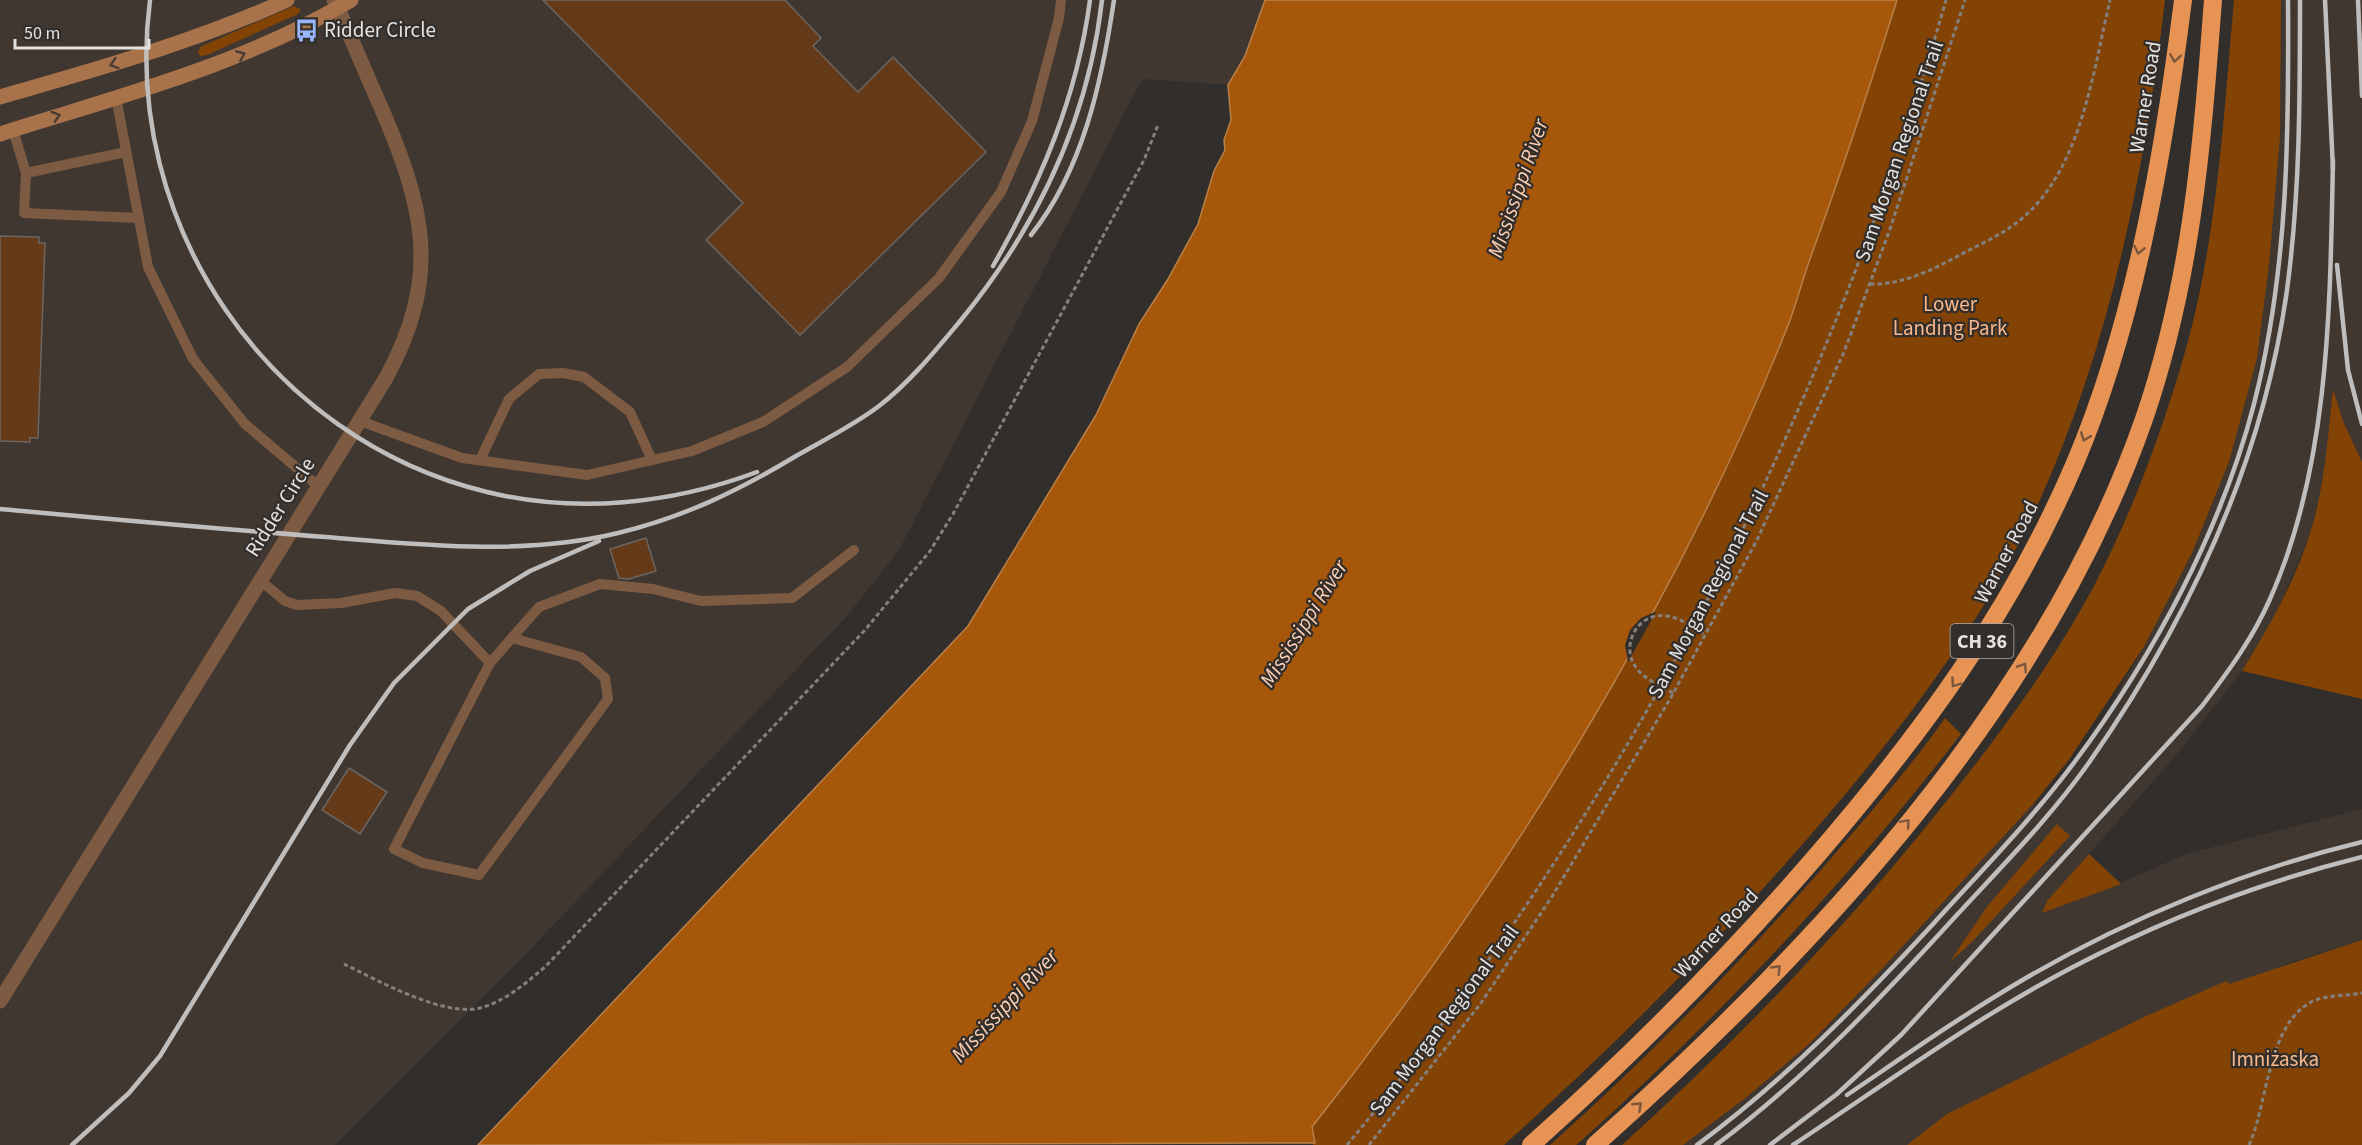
<svg xmlns="http://www.w3.org/2000/svg" width="2362" height="1145" viewBox="0 0 2362 1145" font-family="'Source Sans 3',sans-serif">
	<style>
		.built { fill: #403731 }
		.green { fill: #834305 }
		.water { fill: #a6570a; stroke: #b9814a; stroke-width: 1.5 }
		.pier { fill: #322e2c }
		.building { fill: #653a18; stroke: #6a6663; stroke-width: 1.5 }
		.lines { fill: none; stroke-linecap: round; stroke-linejoin: round }
		.path { stroke: #83807e; stroke-width: 3; stroke-dasharray: 4.5 3; stroke-linecap: butt }
		.lane { stroke: #7d5b42; stroke-width: 10 }
		.street { stroke: #7d5b42; stroke-width: 15 }
		.secondary { stroke: #a8724b; stroke-width: 15 }
		.highway { stroke: #e79354; stroke-width: 18 }
		.rail { stroke: #c0bebc; stroke-width: 4.5 }
		.oneway { stroke: #4a3c32 }
		.oneway2 { stroke: #7a563c }
		.labels { text-anchor: middle; stroke-width: 4.5; stroke-linejoin: round; paint-order: stroke }
		.shield { fill: #322e2c; stroke: #afacaa; stroke-width: 1.5 }
		.shield-label { font-size: 20px; font-weight: bold; fill: #e4e2e0 }
		.poi-label { font-size: 21px; fill: #e4e2e0; stroke: #322e2c; text-anchor: start }
		.street-label { font-size: 21px; fill: #e4e2e0; stroke: #322e2c }
		.park-label { font-size: 21px; fill: #f8b88b; stroke: #322e2c }
		.water-label { font-size: 22px; font-style: italic; fill: #fcd0b3; stroke: #322e2c }
	</style>
	<rect width="100%" height="100%" fill="#322e2c"/>
	<g class="built">
		<polygon points="0,0 1265,0 1245,56 1228,85 1142,79 899,550 847,616 525,955 335,1145 0,1145"/>
		<polygon points="2281,0 2362,0 2362,462 2343,421 2334,391 2324,476 2311,531 2276,616 2242,671 2178,753 2089,854 2121,883 2186,854 2362,809 2362,940 2285,964 1938,1145 1678,1145 2030,799 2039,806 2096,730 2145,645 2192,553 2229,462 2280,137"/>
	</g>
	<g class="green">
		<path d="M1897,0h268c-20,171 -55,345 -126,502 -51,111 -123,208 -201,301 -103,122 -215,235 -334,342h-191l-1,-18c190,-241 364,-519 477,-804 8,-22 14,-45 22,-67 31,-85 59,-170 86,-256z"/>
		<path d="M2234,0h47l-1,137 -11,128 -12,93 -28,104 -37,91 -47,92 -77,116 -34,42 -153,167 -72,74 -61,52 -65,49h-61c110,-100 213,-206 307,-322 62,-77 122,-155 168,-243 35,-68 62,-141 84,-214 36,-119 42,-243 53,-366z"/>
		<polygon points="294,6 301,9 298,14 207,55 201,56 198,53 200,47"/>
		<path d="M2333,389l10,32 19,41v237l-120,-28c27,-44 54,-91 69,-141 14,-46 17,-94 22,-141z"/>
		<path d="M1945,718l16,16c-113,147 -241,282 -379,406l-6,5h-26c101,-90 195,-187 283,-289 38,-45 78,-89 112,-138z"/>
		<polygon points="2057,824 2070,836 2068,838 1973,941 1949,963 1986,908"/>
		<polygon points="2089,854 2121,884 2042,913 2047,901"/>
		<polygon points="2362,940 2362,1145 1907,1145 1947,1114 2146,1016 2226,981 2229,984"/>
	</g>
	<path class="water" d="M1265,0h632c-27,86 -55,171 -86,256 -8,22 -14,45 -22,67 -113,285 -287,563 -477,804l3,16 -837,2 490,-519 128,-211 43,-91 29,-45 30,-55 16,-53 11,-21 -1,-10 7,-20 -3,-35 17,-29z"/>
	<polygon class="pier" points="1655,612 1656,612 1628,662 1625,645 1630,630 1641,618"/>
	<g class="building">
		<polygon points="543,0 785,0 821,38 813,46 858,92 893,57 986,152 800,335 706,240 743,203"/>
		<polygon points="0,236 39,237 39,243 45,243 38,438 30,438 30,442 0,441"/>
		<polygon points="646,538 656,571 629,579 619,578 610,549"/>
		<polygon points="349,768 387,792 360,834 322,810"/>
	</g>
	<g class="lines">
		<g class="path">
			<path d="M1870,284c32,1 62,-14 90,-29 20,-11 42,-20 60,-35 61,-49 73,-148 90,-220"/>
			<path d="M1673,693c-12,-7 -30,-14 -38,-27 -15,-23 5,-55 32,-50 14,2 27,12 38,19"/>
			<path d="M344,964c33,16 99,53 136,44 26,-7 46,-25 66,-42l319,-336 65,-79 23,-37 191,-354 14,-35"/>
			<path d="M1347,1145c275,-331 481,-732 599,-1145"/>
			<polyline points="1369,1145 1481,1003 1553,895 1670,699 1756,542 1844,352 1889,232 1965,0"/>
			<path d="M2249,1145c19,-41 18,-119 62,-143 13,-7 36,-6 51,-9"/>
		</g>
		<g class="lane">
			<polyline points="116,97 148,267 193,359 245,424 318,486"/>
			<polyline points="13,130 26,173 24,213 139,218"/>
			<polyline points="26,173 126,152"/>
			<polyline points="360,421 462,458 587,475 692,451 763,422 847,367 939,278 1001,192 1032,121 1059,18 1061,0"/>
			<polyline points="480,460 509,399 539,374 563,373 584,377 630,412 652,460"/>
			<polyline points="260,580 285,601 297,605 341,603 395,593 417,596 441,611 490,663"/>
			<polyline points="512,638 581,657 605,678 608,699 479,875 423,863 394,849 490,663 539,607 600,584 653,589 701,601 792,598 854,550"/>
		</g>
		<path class="street" d="M0,1001l386,-623c56,-103 38,-171 -6,-273 -16,-35 -30,-71 -46,-105"/>
		<g class="secondary">
			<path d="M0,97c97,-28 195,-55 287,-97"/>
			<path d="M0,134c119,-38 243,-69 351,-134"/>
		</g>
		<g class="highway">
			<path d="M1531,1145c102,-91 198,-188 287,-291 104,-121 194,-243 257,-391 60,-141 89,-311 108,-463"/>
			<path d="M1595,1145c221,-197 450,-442 549,-726 48,-139 58,-274 69,-419"/>
		</g>
		<g class="rail">
			<path d="M150,0c-29,223 118,439 337,492 90,22 184,12 270,-20"/>
			<polyline points="2325,0 2333,169"/>
			<polyline points="2358,0 2362,96"/>
			<path d="M1031,235c52,-65 71,-154 83,-235"/>
			<polyline points="2337,265 2348,370 2362,424"/>
			<path d="M993,266c48,-84 84,-169 97,-266"/>
			<path d="M0,509c109,10 217,20 326,28 96,8 197,19 292,-4 66,-16 120,-42 178,-77 28,-16 58,-31 83,-50 31,-24 57,-56 82,-86 76,-93 127,-199 141,-320"/>
			<path d="M1847,1095c59,-40 117,-81 179,-117 103,-60 220,-108 336,-136"/>
			<polyline points="72,1145 129,1093 160,1056 350,745 394,683 468,609 530,571 599,541"/>
			<path d="M1697,1145c88,-65 163,-142 237,-222 48,-53 99,-105 142,-163 78,-105 145,-229 178,-356 34,-133 35,-268 34,-404"/>
			<path d="M1716,1145c89,-66 164,-146 239,-228 45,-49 94,-98 133,-153 99,-141 175,-302 199,-474 13,-97 13,-193 13,-290"/>
			<path d="M1770,1145l67,-51 64,-59 301,-329c26,-34 51,-68 68,-107 60,-135 60,-293 63,-439"/>
			<path d="M1793,1145c92,-61 182,-127 280,-178 91,-48 189,-85 289,-110"/>
		</g>
	</g>
	<defs><path id="oneway-chevron" d="M-2-3.5L2.5 0L-2 3.5" fill="none" stroke-width="1.6" stroke-linecap="round" stroke-linejoin="round" transform="scale(1.5)"/></defs>
	<g class="oneway">
		<use href="#oneway-chevron" transform="translate(241 55) rotate(-23)"/>
		<use href="#oneway-chevron" transform="translate(114 64) rotate(163)"/>
		<use href="#oneway-chevron" transform="translate(56 116) rotate(-18)"/>
	</g>
	<g class="oneway2">
		<use href="#oneway-chevron" transform="translate(2175 58) rotate(99)"/>
		<use href="#oneway-chevron" transform="translate(2139 250) rotate(102)"/>
		<use href="#oneway-chevron" transform="translate(2085 437) rotate(111)"/>
		<use href="#oneway-chevron" transform="translate(2023 667) rotate(-57)"/>
		<use href="#oneway-chevron" transform="translate(1955 683) rotate(125)"/>
		<use href="#oneway-chevron" transform="translate(1906 823) rotate(-50)"/>
		<use href="#oneway-chevron" transform="translate(1777 969) rotate(-46)"/>
		<use href="#oneway-chevron" transform="translate(1638 1106) rotate(-43)"/>
	</g>
	<defs>
		<symbol id="bus-bare" viewBox="-9 -9 18 18"><path d="M-5-6H5V4H4V6H2V4H-2V6H-4V4H-5ZM-3.5-4V0h7V-4ZM-3.5 1.2v1.5H-2V1.2ZM2 1.2v1.5H3.5V1.2Z" fill="#97b6fd" stroke="#322e2c" stroke-width="2.5" paint-order="stroke"/></symbol>
	</defs>
	<g fill-rule="evenodd">
		<use href="#bus-bare" x="290" y="14" width="33" height="33"/>
	</g>
	<g class="labels">
		<rect class="shield" x="1950.5" y="624" width="63" height="34" rx="4.5"/>
		<g class="shield-label">
			<text x="1982" y="648">CH 36</text>
		</g>
		<g class="poi-label">
			<text x="324" y="37">Ridder Circle</text>
		</g>
		<g class="street-label">
			<text transform="translate(2145 97) rotate(-81)" y="7">Warner Road</text>
			<text transform="translate(1899 151) rotate(-71)" y="7">Sam Morgan Regional Trail</text>
			<text transform="translate(280 507) rotate(-58)" y="7">Ridder Circle</text>
			<text transform="translate(2006 552) rotate(-62)" y="7">Warner Road</text>
			<text transform="translate(1708 594) rotate(-62)" y="7">Sam Morgan Regional Trail</text>
			<text transform="translate(1716 933) rotate(-47)" y="7">Warner Road</text>
			<text transform="translate(1444 1020) rotate(-53)" y="7">Sam Morgan Regional Trail</text>
		</g>
		<g class="park-label">
			<text x="1950" y="311">Lower<tspan x="1950" dy="24">Landing Park</tspan></text>
			<text x="2275" y="1066">Imniżaska</text>
		</g>
		<g class="water-label">
			<text transform="translate(1517 188) rotate(-71)" y="8">Mississippi River</text>
			<text transform="translate(1303 623) rotate(-58)" y="8">Mississippi River</text>
			<text transform="translate(1004 1005) rotate(-47)" y="8">Mississippi River</text>
		</g>
	</g>
	<path d="M15 39v9h134v-9" fill="none" stroke="#e4e2e0" stroke-width="3"/>
	<text x="24" y="39" font-size="18" fill="#e4e2e0" stroke="#322e2c" stroke-width="4.5" paint-order="stroke">50 m</text>
</svg>
